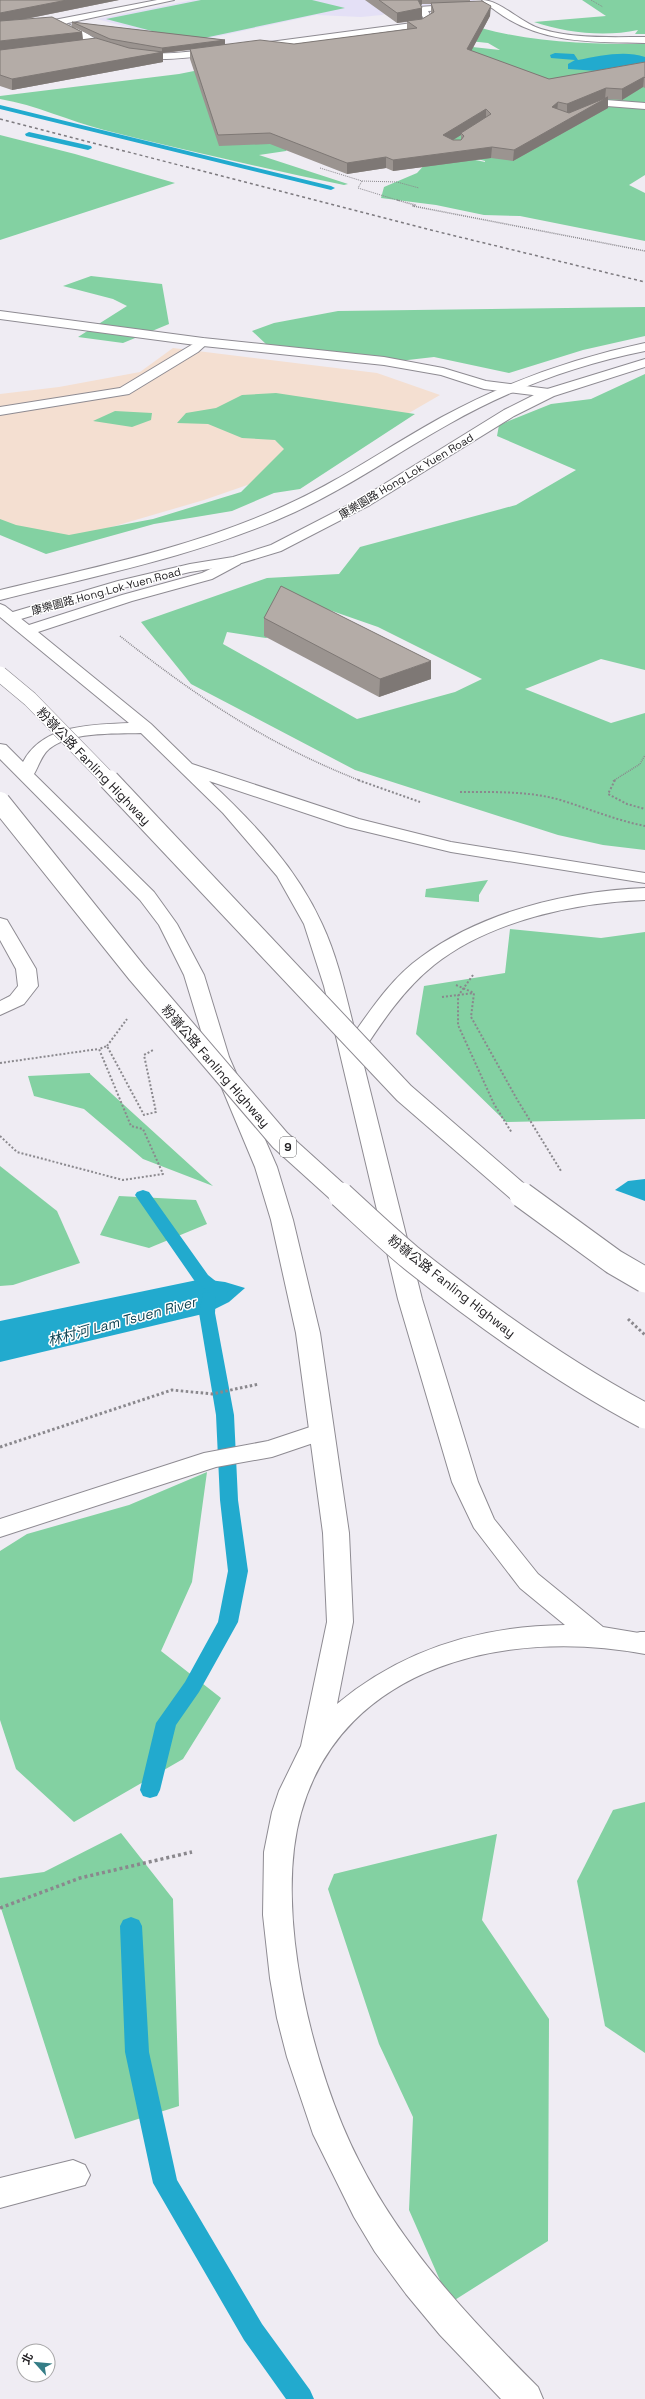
<svg xmlns="http://www.w3.org/2000/svg" width="645" height="2399" viewBox="0 0 645 2399" font-family="'Space Grotesk','Noto Sans TC',sans-serif">
	<style>
		.industrial { fill: #f4dfd1 }
		.education { fill: #e4e0f6 }
		.green { fill: #83d1a2; fill-rule: evenodd }
		.water { fill: #22aace }
		.lines { fill: none; stroke-linecap: round; stroke-linejoin: round }
		.stream { fill: #22aace; fill-rule: evenodd }
		.service-casing { stroke: #8e8b92; stroke-width: 2 }
		.pedestrian-casing { stroke: #8e8b92; stroke-width: 2 }
		.minor-casing { stroke: #8e8b92; stroke-width: 2 }
		.tertiary-casing { stroke: #8e8b92; stroke-width: 2 }
		.secondary-casing { stroke: #8e8b92; stroke-width: 2 }
		.motorway-casing { stroke: #8e8b92; stroke-width: 2 }
		.path-far4 { stroke: #8a888d; stroke-width: 1; stroke-dasharray: 1 1; stroke-linecap: butt }
		.path-far3 { stroke: #8a888d; stroke-width: 1.5; stroke-dasharray: 1 1; stroke-linecap: butt }
		.path-far2 { stroke: #8a888d; stroke-width: 2; stroke-dasharray: 2 2; stroke-linecap: butt }
		.path-far1 { stroke: #8a888d; stroke-width: 3; stroke-dasharray: 2.5 2.5; stroke-linecap: butt }
		.path { stroke: #8a888d; stroke-width: 3.5; stroke-dasharray: 3 3; stroke-linecap: butt }
		.service { fill: #fff; fill-rule: evenodd }
		.pedestrian { fill: #fff; fill-rule: evenodd }
		.minor { fill: #fff; fill-rule: evenodd }
		.tertiary { fill: #fff; fill-rule: evenodd }
		.secondary { fill: #fff; fill-rule: evenodd }
		.motorway { fill: #fff; fill-rule: evenodd }
		.rail { stroke: #7d7a7f; stroke-width: 1.5; stroke-dasharray: 3 3; stroke-linecap: butt }
		.motorway-bridge-far2-casing { stroke: #8e8b92; stroke-width: 16; stroke-linecap: butt }
		.motorway-bridge-far1-casing { stroke: #8e8b92; stroke-width: 22; stroke-linecap: butt }
		.motorway-bridge-casing { stroke: #8e8b92; stroke-width: 27; stroke-linecap: butt }
		.motorway-bridge-far2 { stroke: #fff; stroke-width: 15 }
		.motorway-bridge-far1 { stroke: #fff; stroke-width: 20 }
		.motorway-bridge { stroke: #fff; stroke-width: 25 }
		.wall { fill: #9b9490; fill-rule: evenodd }
		.shaded-wall { fill: #7e7875 }
		.building { fill: #b4aca7; stroke: #7e7875; fill-rule: evenodd }
		.labels { text-anchor: middle; stroke-width: 3; stroke-linejoin: round; paint-order: stroke }
		.far-street-label { font-size: 11px; fill: #232124; stroke: #fff }
		.shield { fill: #fff; stroke: #656466; stroke-width: 1 }
		.shield-label { font-size: 12px; font-weight: bold; fill: #232124 }
		.street-label { font-size: 13px; fill: #232124; stroke: #fff }
		.water-label { font-size: 14px; font-style: italic; fill: #0f4554; stroke: #fff }
	</style>
	<rect width="100%" height="100%" fill="#efecf3"/>
	<polygon class="industrial" points="173,348 377,373 440,395 340,453 204,500 43,547 0,526 0,394 59,387 140,372"/>
	<polygon class="education" points="193,0 474,0 480,4 399,9 382,15 361,17 316,15 187,43 97,19"/>
	<g class="green">
		<polygon points="201,0 312,0 345,8 190,41 106,19"/>
		<path d="M582,0h63v34h-10l3,-4c-33,7 -72,3 -104,-8l72,-6z"/>
		<path d="M481,28c55,15 108,16 164,16v131l-16,10 16,8v48l-125,-25 -36,-1 -48,-10 -55,-7 3,-11 33,-14 12,-13 -137,-18 -6,9 -27,4 89,29 -4,1c-81,-17 -160,-35 -240,-55 -35,-9 -68,-25 -104,-31v-3l179,-22 45,-9 159,-27 -4,-8zM450,39l38,4 12,7 -55,-6zM432,146l53,15v1l-57,-12z"/>
		<polygon points="0,135 75,154 175,183 0,240"/>
		<polygon points="91,276 162,284 169,324 123,343 78,337 127,306 113,299 63,286"/>
		<polygon points="645,307 645,336 583,350 509,373 434,357 373,364 267,345 252,331 274,323 338,311"/>
		<path d="M645,374v296l-44,-11 -76,30 86,34 34,-10v137l-42,-5 -45,-10 -203,-65 -164,-86 -50,-62 126,-44 72,-4 21,-27 156,-42 60,-35 -79,-34 2,-11 52,-21 40,-5zM292,597l86,30 104,52 -27,13 -98,27 -134,-75 4,-12 39,6 40,-21z"/>
		<polygon points="276,393 415,414 300,489 274,493 232,511 154,524 46,554 0,535 0,519 16,525 69,535 153,519 241,492 284,449 275,440 242,438 208,424 177,423 186,413 216,408 242,395"/>
		<polygon points="115,411 152,413 151,420 132,427 93,421"/>
		<polygon points="488,880 479,895 479,902 425,897 426,889"/>
		<polygon points="510,929 601,938 645,932 645,1119 506,1122 416,1034 424,986 505,973"/>
		<polygon points="90,1073 90,1074 213,1186 143,1159 84,1109 34,1096 28,1076"/>
		<polygon points="0,1166 57,1211 80,1263 13,1285 0,1286"/>
		<polygon points="119,1196 196,1200 207,1224 149,1248 100,1235"/>
		<polygon points="207,1472 192,1582 161,1651 221,1698 183,1759 74,1822 16,1769 0,1720 0,1551 27,1534 129,1505"/>
		<polygon points="645,1802 645,2053 605,2026 577,1881 613,1810"/>
		<polygon points="121,1833 173,1899 179,2106 75,2139 0,1905 0,1878 44,1872"/>
		<polygon points="497,1834 482,1920 549,2019 548,2241 450,2303 409,2210 413,2117 379,2044 328,1889 334,1874"/>
	</g>
	<g class="water">
		<path d="M555,53l19,1 4,6c22,-4 46,-10 67,-3v5l-47,9 -30,-2v-5l7,-4 -24,-2 -1,-3z"/>
		<polygon points="645,1179 645,1201 615,1190 628,1181"/>
		<polygon points="202,1279 225,1282 245,1288 229,1302 207,1313 0,1362 0,1321"/>
	</g>
	<g class="lines">
		<g class="stream">
			<polygon points="0,105 331,186 335,188 331,190 0,109"/>
			<polygon points="29,132 91,146 92,148 88,150 26,136 25,134"/>
			<polygon points="143,1190 149,1192 208,1275 228,1291 226,1295 216,1295 215,1313 234,1415 238,1500 248,1571 238,1622 199,1692 176,1725 160,1790 157,1796 150,1798 143,1796 140,1790 156,1723 185,1682 218,1622 228,1571 220,1500 216,1415 199,1313 203,1293 210,1292 196,1283 135,1195 137,1192"/>
			<polygon points="131,1917 139,1920 142,1926 149,2052 177,2180 262,2324 310,2390 314,2399 286,2399 244,2340 153,2183 125,2052 120,1926 123,1920"/>
		</g>
		<defs>
			<g id="service">
				<polygon points="461,4 464,5 464,9 428,11 433,20 422,27 255,50 251,47 255,44 420,22 424,19 418,9 419,7"/>
				<path d="M53,21c13,-3 45,21 59,26 35,11 71,6 107,1l4,3 -4,3c-39,5 -79,10 -116,-4 -18,-7 -33,-18 -50,-25z"/>
				<polygon points="203,338 209,342 198,352 129,394 0,415 0,407 120,388"/>
				<polygon points="322,1423 331,1425 334,1431 331,1437 272,1457 216,1467 0,1537 0,1519 204,1453 268,1441"/>
				<polygon points="73,2160 85,2165 90,2175 85,2185 0,2208 0,2178"/>
			</g>
			<polygon id="pedestrian" points="606,100 645,103 645,109 607,106 580,115 575,112"/>
			<g id="minor">
				<polygon points="157,0 174,0 54,26 0,30 0,24 54,20"/>
				<path d="M482,0c18,0 39,23 59,29 33,10 70,8 104,8v6c-52,-1 -105,1 -149,-32 -4,-3 -10,-7 -14,-11z"/>
				<polygon points="0,311 203,338 384,357 443,368 486,381 549,389 555,393 549,397 484,389 441,375 384,365 203,346 0,319"/>
				<polygon points="0,918 7,920 36,969 38,986 24,1004 0,1015 0,1001 10,996 18,986 16,969 0,940"/>
			</g>
			<g id="tertiary">
				<path d="M645,343v8c-69,14 -135,38 -196,73 -52,29 -100,63 -154,88 -93,43 -196,63 -295,88v-10c96,-23 194,-43 284,-84 56,-25 105,-60 158,-89 64,-35 132,-59 203,-74z"/>
				<polygon points="645,359 645,367 554,396 514,416 370,505 281,551 235,565 190,572 127,587 11,622 3,617 6,614 118,581 190,564 233,557 271,545 360,499 504,410 544,390"/>
			</g>
			<path id="secondary" d="M235,557l5,1 2,3 -2,3 -28,15 -80,22 -94,31 113,92 41,40 167,55 92,23 194,31v10l-194,-31 -104,-25 -138,-46c44,41 88,87 113,143 16,34 24,72 33,108 19,-27 39,-56 66,-75 62,-46 148,-66 224,-69v12c-69,2 -156,21 -211,65 -31,25 -52,57 -73,89l61,245 56,183 16,37 44,55 65,53 42,7v20c-134,-26 -302,9 -344,159 -28,98 12,259 58,348 44,87 110,157 179,226l5,12h-42l-61,-64 -34,-41 -31,-42 -21,-35 -41,-83 -26,-77 -10,-39 -7,-40 -7,-63 1,-63 8,-40 7,-21 22,-45 26,-124 -4,-89 -27,-200 -25,-113 -16,-53 -46,-110 -25,-82 -25,-50 -19,-25 -140,-141v-15l6,1 17,17c20,-38 68,-37 106,-39l-129,-106v-13l5,2 24,19 93,-30 80,-22zM141,733l82,80 54,63 27,48 20,62 74,313 54,183 22,46 46,60 45,37c-85,1 -162,24 -228,79l16,-82 -4,-89 -29,-200 -27,-113 -16,-53 -48,-110 -25,-82 -27,-51 -23,-32 -120,-118c4,-7 7,-16 12,-22 19,-21 69,-18 95,-19z"/>
			<polygon id="motorway" points="640,1632 645,1632 645,1652 630,1649 626,1642 630,1635"/>
		</defs>
		<use href="#service" class="service-casing"/>
		<use href="#pedestrian" class="pedestrian-casing"/>
		<use href="#minor" class="minor-casing"/>
		<use href="#tertiary" class="tertiary-casing"/>
		<use href="#secondary" class="secondary-casing"/>
		<use href="#motorway" class="motorway-casing"/>
		<g class="path-far4">
			<polyline points="591,0 603,7"/>
			<polyline points="320,168 362,181 358,188 400,201"/>
			<polyline points="362,181 397,182 419,188"/>
		</g>
		<g class="path-far3">
			<polyline points="397,200 415,205 413,206 645,251"/>
			<path d="M120,636c78,62 147,108 241,145"/>
			<polyline points="613,781 640,764 645,755"/>
		</g>
		<g class="path-far2">
			<polyline points="358,780 420,802"/>
			<polyline points="615,780 608,794 627,804 645,809"/>
			<path d="M460,792c32,0 66,-1 97,7 30,9 58,21 88,27"/>
			<polyline points="473,975 458,996 458,1025 494,1104 512,1133"/>
			<polyline points="456,985 474,993 471,1017 518,1101 561,1171"/>
			<polyline points="442,997 473,993"/>
			<polyline points="107,1046 127,1019"/>
			<polyline points="0,1063 98,1049"/>
			<polyline points="0,1136 17,1152 123,1180 163,1174 143,1129 131,1126 99,1049 107,1046 144,1115 156,1112 144,1055 153,1050"/>
		</g>
		<g class="path-far1">
			<polyline points="628,1319 645,1335"/>
			<polyline points="0,1447 172,1390 212,1394 259,1384"/>
		</g>
		<polyline class="path" points="0,1908 80,1878 192,1852"/>
		<use href="#service" class="service"/>
		<use href="#pedestrian" class="pedestrian"/>
		<use href="#minor" class="minor"/>
		<use href="#tertiary" class="tertiary"/>
		<use href="#secondary" class="secondary"/>
		<use href="#motorway" class="motorway"/>
		<polyline class="rail" points="0,119 443,233 645,282"/>
		<defs>
			<polyline id="motorway-bridge-far2" points="0,674 30,699 110,781"/>
			<g id="motorway-bridge-far1">
				<polyline points="109,780 404,1093 523,1196"/>
				<polyline points="0,802 137,973 280,1140 342,1196"/>
			</g>
			<g id="motorway-bridge">
				<path d="M341,1195c23,21 46,43 70,63 73,58 151,114 234,158"/>
				<polyline points="522,1195 614,1262 645,1280"/>
			</g>
		</defs>
		<use href="#motorway-bridge-far2" class="motorway-bridge-far2-casing"/>
		<use href="#motorway-bridge-far1" class="motorway-bridge-far1-casing"/>
		<use href="#motorway-bridge" class="motorway-bridge-casing"/>
		<use href="#motorway-bridge-far2" class="motorway-bridge-far2"/>
		<use href="#motorway-bridge-far1" class="motorway-bridge-far1"/>
		<use href="#motorway-bridge" class="motorway-bridge"/>
	</g>
	<g class="wall">
		<path d="M0,0h119l-98,20 51,7v-5l153,18v4h69l113,-14v-8l-10,1 -32,-23h105v1l20,15 -19,35 78,28 96,-17v26l-2,-1 -21,13 -14,-1v9l-95,53 -22,-3 -98,13 -7,-3 -39,6 -77,-30 -51,2 -29,-87v-9l-27,3v9l-151,28 -12,-4zM422,4h9v10l-9,5 -6,1 6,-1 -1,-13zM74,27l22,11 -13,2 -1,-8zM461,135v5h-8z"/>
		<polygon points="264,618 431,679 379,697 264,636"/>
	</g>
	<g class="shaded-wall">
		<polygon points="67,0 119,0 0,24 0,13"/>
		<polygon points="417,0 422,0 422,4 417,9"/>
		<polygon points="491,6 490,16 467,59 467,49"/>
		<polygon points="422,8 422,19 397,23 397,13"/>
		<polygon points="82,32 83,42 0,51 0,41"/>
		<polygon points="225,40 225,45 163,53 163,62 12,90 12,79 162,52 162,48"/>
		<polygon points="644,77 643,87 622,100 622,89"/>
		<polygon points="606,88 605,99 567,114 567,104"/>
		<polygon points="608,97 608,108 513,161 514,150"/>
		<polygon points="558,102 557,113 552,107"/>
		<polygon points="486,109 486,120 461,133 461,135 443,146 443,135"/>
		<polygon points="492,147 491,158 393,171 393,160"/>
		<polygon points="386,157 386,168 347,174 347,163"/>
		<polygon points="431,661 431,679 379,697 380,679"/>
	</g>
	<g class="building">
		<polygon points="0,0 67,0 0,13"/>
		<polygon points="379,0 418,0 422,8 397,13"/>
		<path d="M482,1l9,5 -24,43 82,30 96,-17v16l-1,-1 -22,12 -16,-1 -39,16 -9,-2 -6,5 17,6 39,-16 -94,53 -22,-3 -99,13 -7,-3 -39,6 -77,-30 -52,2 -28,-86 70,-9 34,4 123,-16 -10,-7 15,-2 12,-7 -3,-9zM486,109l5,5 -30,19 3,3 -3,4h-8l-10,-5z"/>
		<polygon points="52,17 82,32 0,41 0,21"/>
		<polygon points="72,22 225,40 162,48 110,39"/>
		<polygon points="96,38 129,48 163,52 12,79 0,75 0,50"/>
		<polygon points="281,586 431,661 380,679 264,618"/>
	</g>
	<g class="labels">
		<g class="far-street-label">
			<text transform="translate(406 476) rotate(-31)" y="4">康樂園路 Hong Lok Yuen Road</text>
			<text transform="translate(106 591) rotate(-15)" y="4">康樂園路 Hong Lok Yuen Road</text>
		</g>
		<rect class="shield" x="280" y="1137" width="16" height="20" rx="3"/>
		<g class="shield-label">
			<text x="288" y="1151">9</text>
		</g>
		<g class="street-label">
			<text transform="translate(94 766) rotate(46)" y="5">粉嶺公路 Fanling Highway</text>
			<text transform="translate(216 1066) rotate(49)" y="5">粉嶺公路 Fanling Highway</text>
			<text transform="translate(452 1286) rotate(38)" y="5">粉嶺公路 Fanling Highway</text>
		</g>
		<g class="water-label">
			<text transform="translate(122 1321) rotate(-15)" y="5">林村河 Lam Tsuen River</text>
		</g>
	</g>
	<g transform="translate(36 2363) rotate(297)"><circle r="19" fill="#ffffff" stroke="#a7a6a7"/>
	<path d="M0-3L7 15L0 10L-7 15Z" fill="#357d86"/>
	<text y="-6" font-size="11" font-weight="bold" text-anchor="middle" fill="#232124">北</text>
	</g>
</svg>
